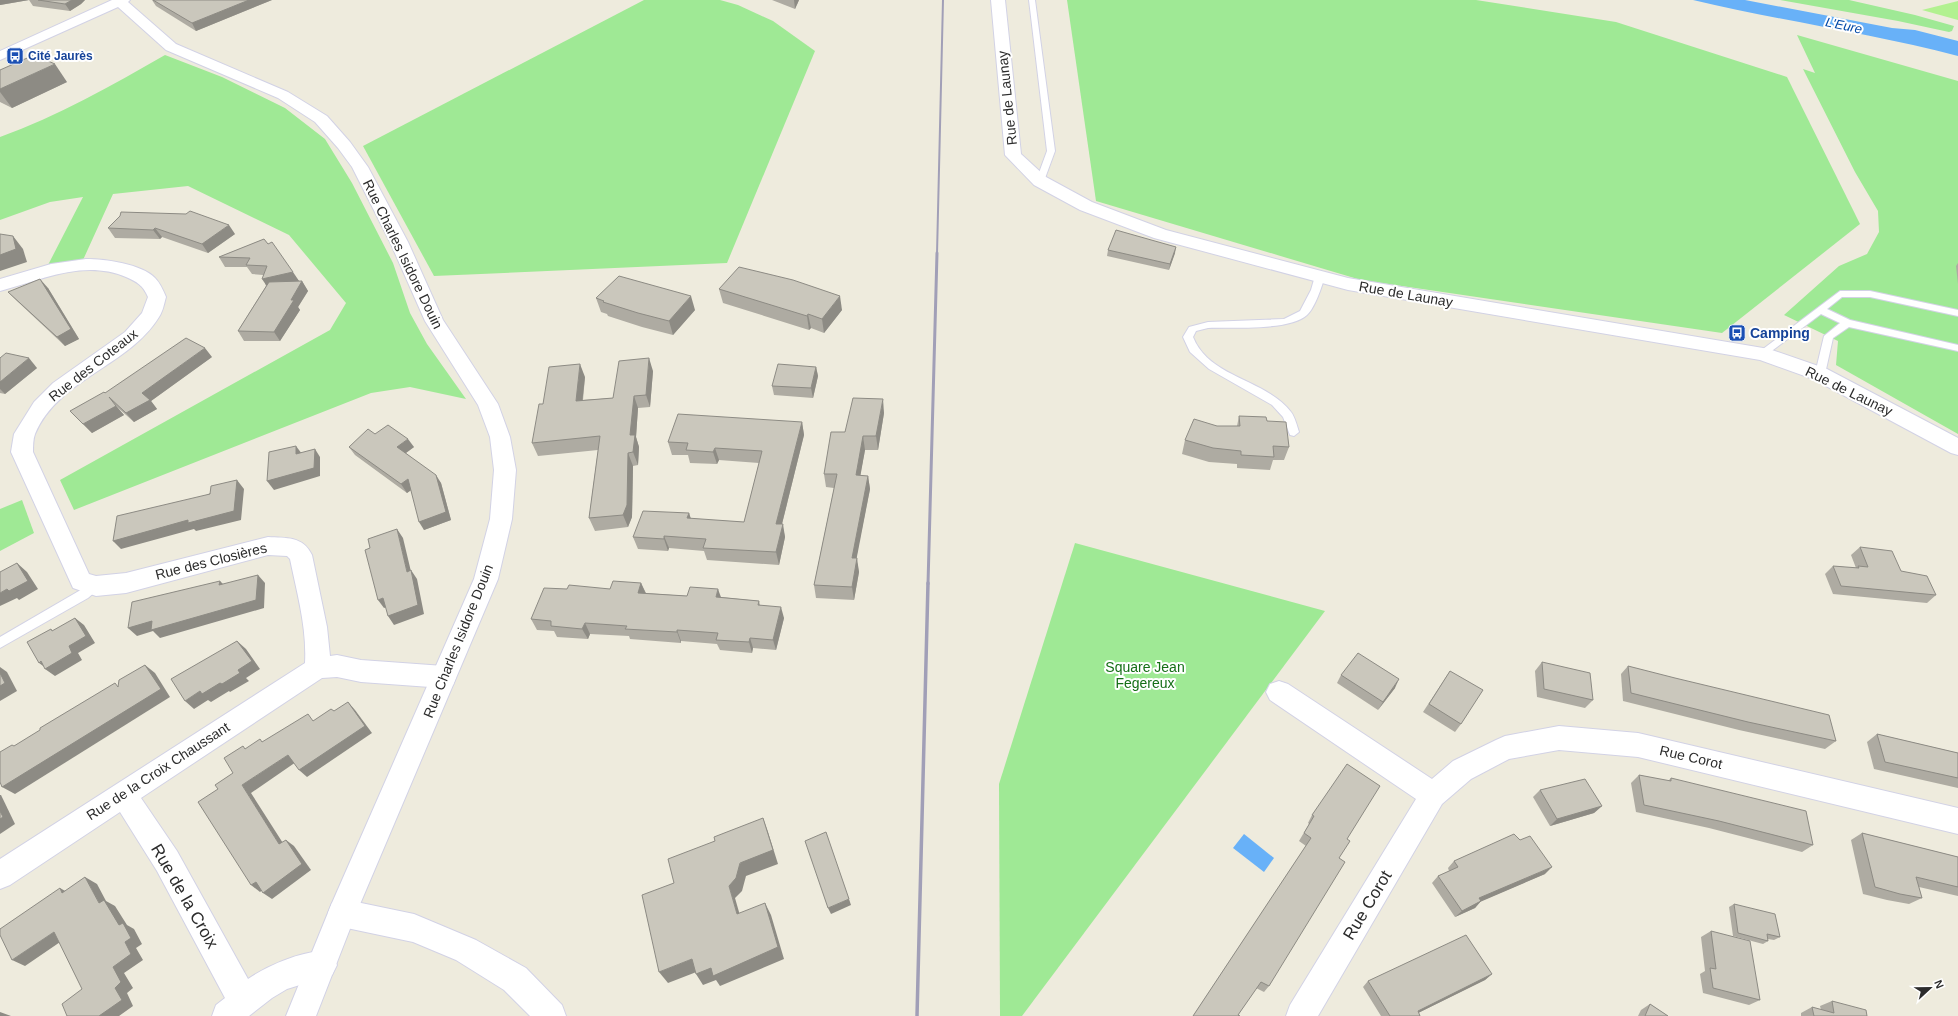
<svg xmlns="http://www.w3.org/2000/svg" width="1958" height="1016" viewBox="0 0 1958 1016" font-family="Helvetica,sans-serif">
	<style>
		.green { fill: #9fe995 }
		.pitch { fill: #b2f190 }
		.water { fill: #68b1f8 }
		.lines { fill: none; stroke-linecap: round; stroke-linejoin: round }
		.service-casing { stroke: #d2d2e5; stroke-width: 2 }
		.minor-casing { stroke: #d2d2e5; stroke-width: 2 }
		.tertiary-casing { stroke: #d2d2e5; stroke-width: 2 }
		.service { fill: #fff; fill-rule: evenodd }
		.minor { fill: #fff; fill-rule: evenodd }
		.tertiary { fill: #fff; fill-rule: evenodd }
		.rail-far2 { stroke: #a19fb7; stroke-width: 2 }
		.rail-far1 { stroke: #a19fb7; stroke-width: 3 }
		.rail { stroke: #a19fb7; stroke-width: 3.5 }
		.wall { fill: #aeaba2 }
		.shaded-wall { fill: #8d8b84 }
		.building { fill: #cac7bc; stroke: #8d8b84 }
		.labels { text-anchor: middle; stroke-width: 4; stroke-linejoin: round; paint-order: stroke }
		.far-transit-label { font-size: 12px; font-weight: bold; fill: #164399; stroke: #fff; text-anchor: start }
		.far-water-label { font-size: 13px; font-style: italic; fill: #034aa8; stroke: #fff }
		.street-label { font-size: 14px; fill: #2c2c2c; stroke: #fff }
		.transit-label { font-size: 14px; font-weight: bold; fill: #164399; stroke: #fff; text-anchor: start }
		.park-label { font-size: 14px; fill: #156f16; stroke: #fff }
		.near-street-label { font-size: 17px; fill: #2c2c2c; stroke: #fff }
	</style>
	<rect width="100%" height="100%" fill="#eeebdd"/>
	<g class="green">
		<polygon points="644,0 720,0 738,5 773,21 815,51 727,263 434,276 363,146"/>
		<polygon points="1067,0 1476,0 1616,22 1787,77 1860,224 1722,333 1361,280 1096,201"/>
		<polygon points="1780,0 1849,0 1915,15 1954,26 1952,31 1949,32 1898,21"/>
		<polygon points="1797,35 1958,81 1958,434 1836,365 1838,341 1784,315 1839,266 1867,254 1879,232 1878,211 1855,172 1803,69 1815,73"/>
		<path d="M165,55l57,22 63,31 40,31 27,44 41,80 17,50 17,31 39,55 -56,-12 -39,6 -297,117 -14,-30 270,-150 16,-27 -57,-68 -101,-49 -75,8 -30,66 -35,5 35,-68 -33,5 -50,18v-83c58,-21 111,-51 165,-82z"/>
		<polygon points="22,500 34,533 0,551 0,509"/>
		<polygon points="1075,543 1325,611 1022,1016 1000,1016 999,784"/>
	</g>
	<polygon class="pitch" points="1958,1 1958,20 1922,10"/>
	<g class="water">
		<path d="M1693,0h52l147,28 23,2 43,11v15c-88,-23 -177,-35 -265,-56z"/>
		<polygon points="1244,834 1274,858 1264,872 1233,848"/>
	</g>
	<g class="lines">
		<defs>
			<g id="service">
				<polygon points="1029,0 1035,0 1055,151 1044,181 1040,183 1036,181 1047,151"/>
				<path d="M1320,273l5,3c-3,10 -10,32 -18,39 -17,16 -75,12 -99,13l-12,3 -3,6c16,41 73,42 98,75 4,5 6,14 8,20l-5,4 -4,-1 -7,-18 -11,-12 -63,-36 -19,-17 -7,-15 6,-10 19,-5 76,-3 16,-8 11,-21 4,-14z"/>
				<polygon points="1840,291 1870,291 1958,310 1958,316 1870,297 1842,297 1827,309 1850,320 1958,345 1958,351 1849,327 1833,338 1825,374 1820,377 1815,374 1824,336 1840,323 1821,314 1765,356 1759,356 1757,354 1759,352"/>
				<polygon points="96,581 100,583 102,586 88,598 0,648 0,637"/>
			</g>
			<g id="minor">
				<path d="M86,259c19,0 56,5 69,19 5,5 8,12 11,19 -2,7 -3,14 -7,20 -30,49 -101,62 -124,117 -2,5 -2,12 -2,18l56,122 7,2 30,-3 142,-36c18,1 35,-1 44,18l15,72 3,29 7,-1 24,5 83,6 9,3 3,8 -3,8 -9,3 -83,-6 -24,-5 -15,1 -181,120 36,53 71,128c19,-13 49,-26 73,-28 3,-1 8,2 11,4l5,10 -5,10 -45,14 -15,9 -23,18h-37l4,-11 9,-7 -68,-127 -37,-59 -110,73 -10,4v-30l305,-196c2,-35 -8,-70 -15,-104l-3,-3 -19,-1 -142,38 -30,3 -23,-8 -62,-136 3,-18 20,-32 19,-19 72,-51 17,-19 6,-16c-5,-12 -11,-15 -22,-20 -42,-18 -85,3 -126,14v-12l51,-15z"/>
				<polygon points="1279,681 1288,684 1432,779 1453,761 1496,740 1505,736 1559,726 1638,733 1958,808 1958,834 1638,757 1559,750 1509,759 1471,779 1442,804 1318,1016 1286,1016 1290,1005 1416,799 1270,700 1266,692 1270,684"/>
				<polygon points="342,899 414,914 476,940 526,968 562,1005 566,1016 530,1016 504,990 456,960 413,942 342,927 332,923 328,913 332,903"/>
			</g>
			<g id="tertiary">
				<polygon points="112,0 130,0 128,2 176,44 288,92 327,116 350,142 368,167 408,242 443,320 498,404 510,437 516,470 512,519 498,579 355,916 316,1016 286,1016 332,903 474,579 490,519 494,470 490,437 478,405 425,321 390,242 352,167 338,148 315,122 278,98 166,50 118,7 0,60 0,51"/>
				<polygon points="991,0 1005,0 1021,154 1046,177 1092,202 1166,230 1348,278 1769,349 1827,369 1958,438 1958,455 1951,453 1813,379 1760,360 1348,290 1154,238 1080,210 1034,185 1005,155"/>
			</g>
		</defs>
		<use href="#service" class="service-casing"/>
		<use href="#minor" class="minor-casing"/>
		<use href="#tertiary" class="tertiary-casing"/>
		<use href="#service" class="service"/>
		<use href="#minor" class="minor"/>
		<use href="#tertiary" class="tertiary"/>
		<polyline class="rail-far2" points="937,254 943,0"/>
		<polyline class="rail-far1" points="928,584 937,253"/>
		<polyline class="rail" points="917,1016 928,583"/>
	</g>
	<g class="wall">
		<polygon points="0,0 85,0 81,4 70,11 33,6 29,0 0,5"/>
		<polygon points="152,0 272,0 196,31 156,6"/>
		<polygon points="772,0 799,0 795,9"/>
		<polygon points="0,70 67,82 12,108 0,102"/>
		<polygon points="120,216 235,234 208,253 162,237 160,239 115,238 108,228"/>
		<polygon points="264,239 299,281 297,281 302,281 308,291 298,307 300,310 280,341 244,341 238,331 266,286 263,275 252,274 247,267 225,267 219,257"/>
		<polygon points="1108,250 1175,253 1169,270 1107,256"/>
		<polygon points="1958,263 1958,284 1956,266"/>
		<polygon points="48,288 79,339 65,346 17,301 8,292"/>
		<polygon points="719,289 842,310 824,333 811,328 809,330 723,303"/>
		<polygon points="596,298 695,310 673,335 642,327 608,316 607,314 601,312"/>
		<polygon points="212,357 151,401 157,409 134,422 117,407 124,415 92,433 70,411 105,393"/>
		<polygon points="0,358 37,368 5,394 0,393"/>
		<polygon points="816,367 818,376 813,398 774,395 772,386"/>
		<polygon points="653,371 650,407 638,408 636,437 639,447 638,465 633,466 632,517 628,527 595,531 589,518 598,450 538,456 532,443 543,404 585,377 583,400 613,398"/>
		<polygon points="884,413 878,450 865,450 860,476 868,476 870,489 856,558 859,572 854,600 816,598 814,585 834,488 826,487 824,474 845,432"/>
		<polygon points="1239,416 1267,421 1289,447 1284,460 1273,460 1270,470 1237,468 1237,464 1209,462 1182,454 1185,440 1217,426 1237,426"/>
		<polygon points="802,422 804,435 782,524 785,537 779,565 707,560 704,551 669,548 668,551 638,549 633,537 689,513 691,519 744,522 759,463 719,460 717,464 690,463 688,455 672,455 668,442"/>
		<polygon points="375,434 414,447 406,453 441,483 451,520 424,530 411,490 407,493 355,455 349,447"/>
		<polygon points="1860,547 1901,571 1936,595 1927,603 1833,594 1825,574 1833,566 1856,568 1851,555"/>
		<polygon points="641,583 646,593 687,596 721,597 759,601 760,605 784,618 776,650 753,648 752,653 720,650 717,644 681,641 681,643 630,639 629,636 590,634 588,639 557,637 554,631 537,630 531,619 567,589 610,589"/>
		<polygon points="1542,662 1593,700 1585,708 1537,697 1535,671"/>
		<polygon points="1628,666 1836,741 1825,749 1739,730 1623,701 1621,674"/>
		<polygon points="1450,671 1461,724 1455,732 1423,712"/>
		<polygon points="1341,675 1395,688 1378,710 1337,683"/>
		<polygon points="1877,734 1958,753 1958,788 1874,769 1867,742"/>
		<polygon points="1639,775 1668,781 1671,778 1813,845 1802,852 1709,828 1636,812 1631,783"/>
		<polygon points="1540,790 1602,806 1594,813 1550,826 1533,797"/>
		<polygon points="1312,815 1347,839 1339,858 1269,986 1264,992 1256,988 1238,1015 1193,1016 1306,846 1299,841 1309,824 1308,823"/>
		<polygon points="1862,833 1958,857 1958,896 1919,887 1922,898 1909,904 1887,900 1863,894 1851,840"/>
		<polygon points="1454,861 1545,874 1481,901 1475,908 1455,917 1432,883 1438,876 1449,871 1448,868"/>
		<polygon points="1734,904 1780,937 1774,940 1768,939 1768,941 1763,944 1733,936 1729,907"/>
		<polygon points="1711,931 1760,1000 1749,1005 1703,993 1700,974 1705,971 1701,937"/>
		<polygon points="1492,974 1485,980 1418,1013 1420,1016 1381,1016 1363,987 1368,981"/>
		<polygon points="1832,1001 1867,1016 1801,1016 1801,1013 1812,1007 1821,1010 1820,1006"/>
		<polygon points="1650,1004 1668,1016 1638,1016 1641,1010"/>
	</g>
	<g class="shaded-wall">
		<polygon points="0,0 29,0 0,5"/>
		<polygon points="72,0 85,0 81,4 70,11 65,4"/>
		<polygon points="249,0 272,0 196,31 192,23"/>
		<polygon points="794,0 799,0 795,9"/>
		<polygon points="55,64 67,82 12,108 0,92 0,89"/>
		<polygon points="229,225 235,234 208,253 202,244"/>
		<polygon points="155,228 162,237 160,239 153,230"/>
		<polygon points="13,236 23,249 27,262 0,271 0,255"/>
		<polygon points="1176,247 1175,253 1169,270 1170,264"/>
		<polygon points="293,272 299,281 268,288 262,279"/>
		<polygon points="40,279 48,288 79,339 65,346 57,337"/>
		<polygon points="302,281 308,291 298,307 300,310 280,341 274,332 291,300"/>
		<polygon points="691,296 695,310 673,335 669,321"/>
		<polygon points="840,296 842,310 824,333 822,319"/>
		<polygon points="808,314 811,328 809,330 807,316"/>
		<polygon points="205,348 212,357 151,401 157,409 134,422 126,413 142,393"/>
		<polygon points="29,358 37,368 5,394 0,389 0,382"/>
		<polygon points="649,358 653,371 650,407 646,395"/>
		<polygon points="580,364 585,377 581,413 576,401"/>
		<polygon points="816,367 818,376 813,398 811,388"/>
		<polygon points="634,396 638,408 636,437 639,447 638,465 633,452 630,435"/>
		<polygon points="883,399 884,413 878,450 876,436"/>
		<polygon points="116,406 124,415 92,433 83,424"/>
		<polygon points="802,422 804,435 779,536 776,524"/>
		<polygon points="863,436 865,450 858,489 856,475"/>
		<polygon points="408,439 414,447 403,455 397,447"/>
		<polygon points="296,446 302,454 296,454"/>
		<polygon points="715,448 719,460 717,464 713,452"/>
		<polygon points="315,449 320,457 320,476 274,490 267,481"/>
		<polygon points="628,453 633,466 632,517 628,527 623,515"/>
		<polygon points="436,475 441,483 451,520 424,530 419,522"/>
		<polygon points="868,476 870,489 854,572 852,558"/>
		<polygon points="408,479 414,488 407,493 401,484"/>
		<polygon points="237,480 244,489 241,520 196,531 194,529 121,549 113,541"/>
		<polygon points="689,513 693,526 687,518"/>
		<polygon points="783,524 785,537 779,565 776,552"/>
		<polygon points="397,529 403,538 413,580 411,570 417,579 424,614 394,625 388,616 407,572"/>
		<polygon points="664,536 669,548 668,551 664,539"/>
		<polygon points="857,558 859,572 854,600 852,587"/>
		<polygon points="17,563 27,572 38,589 19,600 17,598 0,606 0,593 7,589"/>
		<polygon points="258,575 265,583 264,608 160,638 153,631 137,636 128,628"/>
		<polygon points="220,581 228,589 219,585"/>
		<polygon points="641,583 646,594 638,593"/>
		<polygon points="718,589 722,600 716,597"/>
		<polygon points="383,598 390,606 384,608 378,600"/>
		<polygon points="781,607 784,618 776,650 773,640"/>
		<polygon points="75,618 84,625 95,643 78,653 82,660 55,676 45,669 46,668 39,663 69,646"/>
		<polygon points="585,623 590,634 588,639 582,629"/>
		<polygon points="677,630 681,641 681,643 677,632"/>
		<polygon points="750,638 753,648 752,653 749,642"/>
		<polygon points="237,641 246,649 260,669 246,678 249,681 230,692 229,691 211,702 208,700 194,709 185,701 200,691 238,670"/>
		<polygon points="145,665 155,673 170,697 15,794 2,787"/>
		<polygon points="0,667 7,672 17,691 0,701"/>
		<polygon points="1399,679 1395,688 1378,710 1383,702"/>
		<polygon points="348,702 355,710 372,733 307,777 299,770"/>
		<polygon points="288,755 296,762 251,793 288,851 279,844 242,785"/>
		<polygon points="0,795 1,795 15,824 0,834"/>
		<polygon points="1602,806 1594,813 1550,826 1557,819"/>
		<polygon points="763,818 768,832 778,864 746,876 742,891 735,898 743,926 737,914 729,886"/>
		<polygon points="286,840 294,846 311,870 272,899 263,893"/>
		<polygon points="1552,867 1545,874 1473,905 1479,898"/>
		<polygon points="85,877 97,884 106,901 115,906 127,925 134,929 142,944 136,948 143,960 124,973 133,988 127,993 133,1006 119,1016 99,1016 115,988 113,967 125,942 119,925 99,903"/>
		<polygon points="256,882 265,888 260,892 251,885"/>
		<polygon points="60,888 72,895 62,893"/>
		<polygon points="849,899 851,905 831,914 828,908"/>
		<polygon points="1481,901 1475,908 1455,917 1462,911"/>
		<polygon points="765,903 771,915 784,959 720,986 716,980 703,985 696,974"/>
		<polygon points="54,932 66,938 25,966 12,960"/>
		<polygon points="692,959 699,971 668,983 659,972"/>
		<polygon points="1492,974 1485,980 1412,1016 1418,1011"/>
		<polygon points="0,1012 11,1016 0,1016"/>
	</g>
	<g class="building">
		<polygon points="38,0 72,0 65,4"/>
		<polygon points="153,0 249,0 192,23"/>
		<polygon points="34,55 55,64 0,89 0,70"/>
		<polygon points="190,211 229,225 202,244 155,228 153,230 108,228 120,216 121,212 186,214"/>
		<polygon points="1116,230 1176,247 1170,264 1108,250"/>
		<polygon points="0,234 13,236 16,249 0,255"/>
		<polygon points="264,239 268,244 272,242 293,272 262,279 267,266 246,265 250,258 219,257"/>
		<polygon points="739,267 793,280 840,296 822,319 808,314 807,316 719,289"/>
		<polygon points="619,276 691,296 669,321 638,313 603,302 604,301 596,298"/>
		<polygon points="40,279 71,329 57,337 8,292"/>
		<polygon points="302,281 291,300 294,300 274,332 238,331 269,282"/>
		<polygon points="186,338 205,348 142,393 150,400 126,413 109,397 116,406 83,424 70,411 104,392 105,393"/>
		<polygon points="6,353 29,358 0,382 0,358"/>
		<polygon points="649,358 646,395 634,396 630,435 635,435 633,452 628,453 627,505 623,515 589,518 600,436 532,443 539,404 543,404 549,367 580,364 576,401 613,398 619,361"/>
		<polygon points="778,364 816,367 811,388 772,386"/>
		<polygon points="853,398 883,399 876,436 863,436 856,475 868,476 852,558 857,558 852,587 814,585 837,474 824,474 831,432 845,432"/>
		<polygon points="678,414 802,422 776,524 783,524 776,552 703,548 706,539 664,536 664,539 633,537 643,511 689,513 687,518 744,522 762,451 715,448 713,452 686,450 688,443 668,442"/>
		<polygon points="1239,416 1266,417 1267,421 1286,422 1289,447 1273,446 1274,457 1241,455 1241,451 1213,448 1185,440 1194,419 1217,426 1240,426"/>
		<polygon points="388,425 408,439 397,447 436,475 446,512 419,522 408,479 401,484 349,447 368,429 375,434"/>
		<polygon points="296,446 296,454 315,449 314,468 267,481 269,452"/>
		<polygon points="237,480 234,511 188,523 188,520 113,541 117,516 210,494 211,486"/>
		<polygon points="397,529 407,572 411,570 418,605 388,616 383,598 378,600 365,550 370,548 368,539"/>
		<polygon points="1860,547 1892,551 1901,571 1927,576 1936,595 1841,586 1833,566 1859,568 1858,566 1868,567"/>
		<polygon points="17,563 28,581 9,591 7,589 0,593 0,572"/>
		<polygon points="258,575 256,600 151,630 152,621 128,628 132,602 220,581 219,585"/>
		<polygon points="613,581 641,583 638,593 687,596 690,587 718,589 716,597 759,601 758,605 781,607 773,640 750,638 749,642 716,640 718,633 677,630 677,632 625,629 627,626 585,623 582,629 551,626 551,621 531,619 544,588 567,589 569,585 610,589"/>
		<polygon points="75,618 86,636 69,646 72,653 45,669 41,661 39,663 27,642 51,629 52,631"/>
		<polygon points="237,641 252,661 238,670 240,673 222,684 220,683 202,694 200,691 185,701 171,679"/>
		<polygon points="1358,653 1399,679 1383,702 1341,675"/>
		<polygon points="1542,662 1590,673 1593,700 1544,689"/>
		<polygon points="145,665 161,689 2,787 0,782 0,752 12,745 14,746 40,730 40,728 115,683 118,687 119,680"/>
		<polygon points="1628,666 1675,678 1829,715 1836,741 1748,722 1631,693"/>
		<polygon points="1450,671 1483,690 1461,724 1429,704"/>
		<polygon points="0,673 5,683 0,686"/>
		<polygon points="348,702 365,726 299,770 288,755 242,785 279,844 286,840 302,864 263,893 256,882 251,885 198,802 218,789 215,785 233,773 224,758 243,746 245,749 260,739 262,742 308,714 313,721 331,709 334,711"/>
		<polygon points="1877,734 1958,753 1958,778 1885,762"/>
		<polygon points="1347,764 1380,786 1347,839 1350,841 1339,858 1345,862 1269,986 1261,982 1238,1015 1240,1016 1193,1016 1311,838 1304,833 1314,816 1312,815"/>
		<polygon points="1639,775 1671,781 1671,778 1806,811 1813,845 1719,821 1644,805"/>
		<polygon points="1585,779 1602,806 1557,819 1540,790"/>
		<polygon points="0,811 3,817 0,819"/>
		<polygon points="763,818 773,850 740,863 736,878 729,886 737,914 765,903 778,947 713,976 711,968 696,974 692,959 659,972 642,895 674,883 668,859 715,841 714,837"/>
		<polygon points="826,832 849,899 828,908 805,841"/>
		<polygon points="1862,833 1958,857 1958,887 1916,877 1922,898 1900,894 1875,887"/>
		<polygon points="1514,834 1520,840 1530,836 1552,867 1479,898 1481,901 1462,911 1438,876 1458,867 1454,861"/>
		<polygon points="85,877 99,903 104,900 119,925 123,923 131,938 125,942 131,954 113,967 121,982 115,988 122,1000 99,1016 67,1016 62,1004 82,989 54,932 12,960 0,935 0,929 60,888 62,893"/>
		<polygon points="1734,904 1775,914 1780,937 1767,934 1768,941 1738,933"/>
		<polygon points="1711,931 1750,941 1760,1000 1713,988 1710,968 1716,969"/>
		<polygon points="1466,935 1492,974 1418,1011 1420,1016 1390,1016 1368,981"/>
		<polygon points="1832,1001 1866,1010 1867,1016 1814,1016 1812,1007 1834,1013"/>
		<polygon points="1650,1004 1668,1016 1645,1016"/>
	</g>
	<defs>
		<symbol id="bus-square" viewBox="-11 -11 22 22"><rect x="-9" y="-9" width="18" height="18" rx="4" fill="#1a4fb4" stroke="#fff"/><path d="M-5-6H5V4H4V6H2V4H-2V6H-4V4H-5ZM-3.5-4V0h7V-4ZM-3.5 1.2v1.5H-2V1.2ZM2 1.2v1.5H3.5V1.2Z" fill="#fff"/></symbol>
	</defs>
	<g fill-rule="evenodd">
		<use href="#bus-square" x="5" y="46" width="20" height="20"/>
		<use href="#bus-square" x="1727" y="323" width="20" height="20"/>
	</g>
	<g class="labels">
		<g class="far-transit-label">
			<text x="28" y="60">Cité Jaurès</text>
		</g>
		<g class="far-water-label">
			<text transform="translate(1844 25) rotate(12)" y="5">L'Eure</text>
		</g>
		<g class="street-label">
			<text transform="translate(1007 98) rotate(-96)" y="5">Rue de Launay</text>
			<text transform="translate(403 254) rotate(64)" y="5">Rue Charles Isidore Douin</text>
			<text transform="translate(1406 294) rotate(10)" y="5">Rue de Launay</text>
			<text transform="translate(93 365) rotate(-38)" y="5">Rue des Coteaux</text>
			<text transform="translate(1849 391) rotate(26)" y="5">Rue de Launay</text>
			<text transform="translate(211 561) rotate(-14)" y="5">Rue des Closières</text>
			<text transform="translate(458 641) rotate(-68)" y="5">Rue Charles Isidore Douin</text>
			<text transform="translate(1691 757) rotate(13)" y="5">Rue Corot</text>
			<text transform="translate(158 771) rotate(-33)" y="5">Rue de la Croix Chaussant</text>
		</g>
		<g class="transit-label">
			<text x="1750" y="338">Camping</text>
		</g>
		<g class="park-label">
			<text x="1145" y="672">Square Jean<tspan x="1145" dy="16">Fegereux</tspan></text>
		</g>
		<g class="near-street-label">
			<text transform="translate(185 896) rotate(60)" y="6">Rue de la Croix</text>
			<text transform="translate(1367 905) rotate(-59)" y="6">Rue Corot</text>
		</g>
	</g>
	<g transform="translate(1930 988) rotate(68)" stroke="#ffffff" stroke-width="3" paint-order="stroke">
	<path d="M0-3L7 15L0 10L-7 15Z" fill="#2c2c2c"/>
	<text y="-6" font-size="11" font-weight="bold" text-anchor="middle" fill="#2c2c2c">N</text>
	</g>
</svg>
